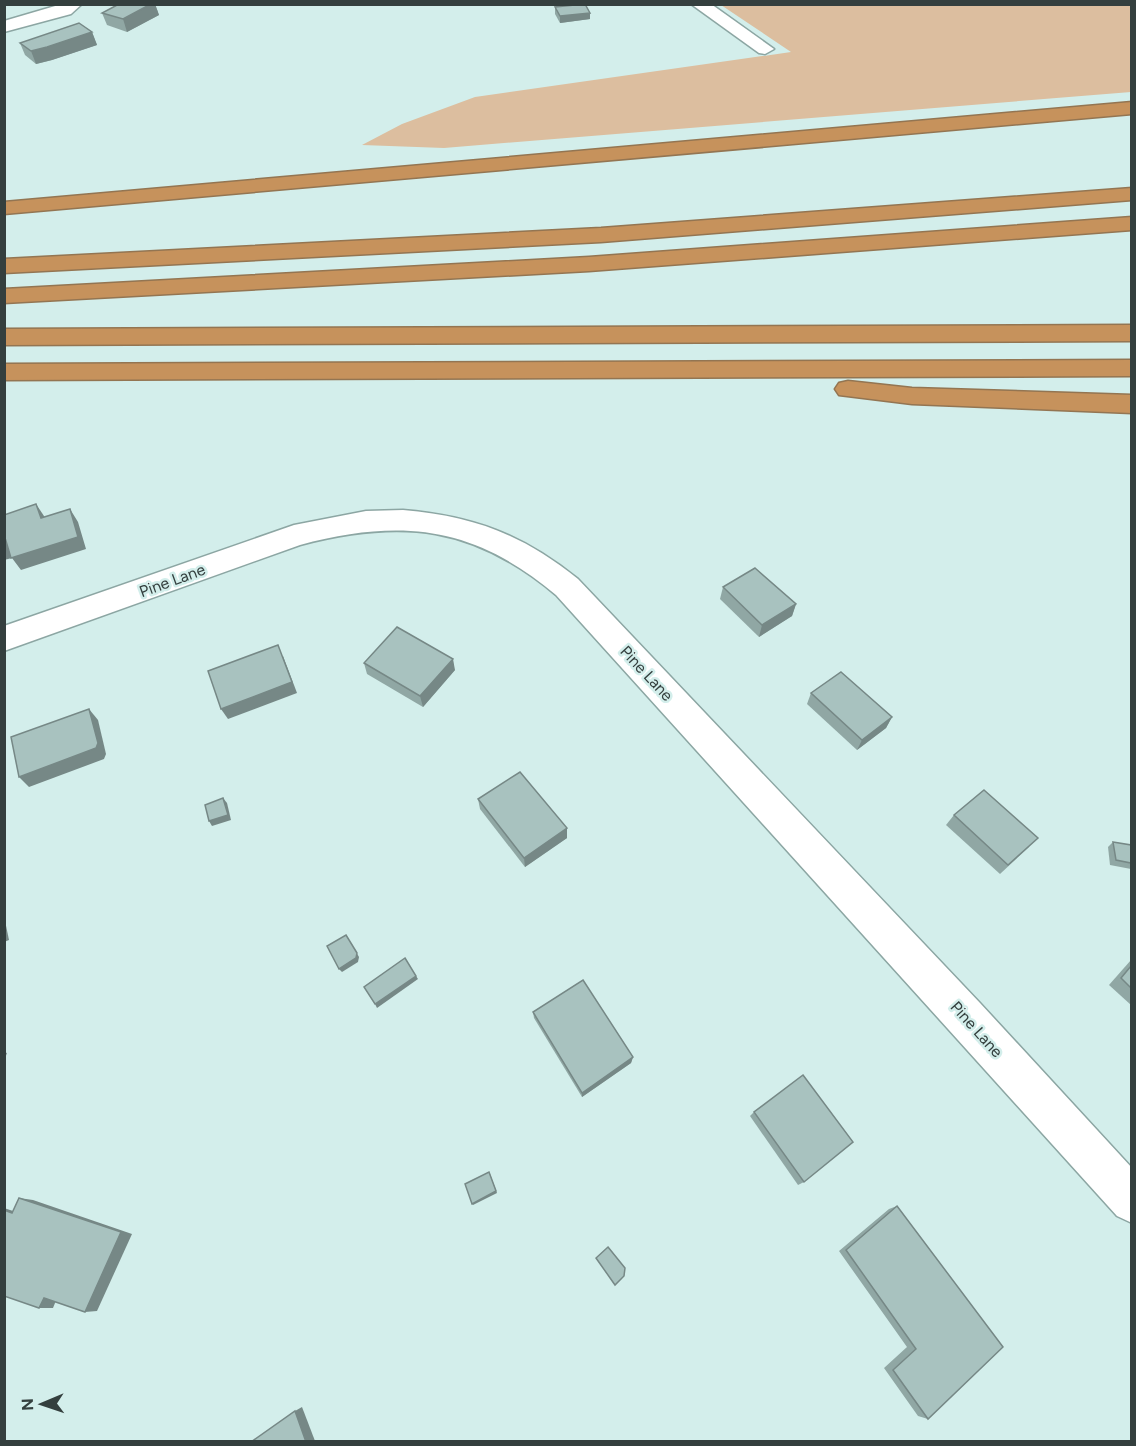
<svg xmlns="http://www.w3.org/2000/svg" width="1136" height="1446" viewBox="0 0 1136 1446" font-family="Figtree,sans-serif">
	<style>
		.green { fill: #dcbe9f }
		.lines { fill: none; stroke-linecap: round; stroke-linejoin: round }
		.street-casing { stroke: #8ca6a3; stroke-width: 3 }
		.highway-casing { stroke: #937552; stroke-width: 3 }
		.street { fill: #fff; fill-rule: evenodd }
		.highway { fill: #c6925c; fill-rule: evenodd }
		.wall { fill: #90a7a4 }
		.shaded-wall { fill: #768886 }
		.building { fill: #a8c2bf; stroke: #768886; stroke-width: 1.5 }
		.labels { text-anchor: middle; stroke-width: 5; stroke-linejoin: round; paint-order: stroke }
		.street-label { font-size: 16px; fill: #343f3e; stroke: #d3eeeb }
	</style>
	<rect width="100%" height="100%" fill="#d3eeeb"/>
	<polygon class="green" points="721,5 1131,5 1131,92 444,148 362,145 402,124 475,97 791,52"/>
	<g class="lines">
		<defs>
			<g id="street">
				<polygon points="62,4 82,4 71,14 4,32 4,21"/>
				<polygon points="691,4 711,4 774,49 765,54 759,53"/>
				<path d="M403,510c70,6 119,24 175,69l402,424 152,165v55l-15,-7 -561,-621c-82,-69 -154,-77 -256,-50l-296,106v-25l290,-101 72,-14z"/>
			</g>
			<g id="highway">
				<polygon points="1132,102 1132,114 4,214 4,202"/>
				<polygon points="1132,188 1132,200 601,242 4,273 4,259 601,228"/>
				<polygon points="1132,217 1132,230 589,271 4,303 4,289 589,257"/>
				<polygon points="1132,325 1132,341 4,345 4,329"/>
				<polygon points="1132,360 1132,376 4,380 4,364"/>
				<polygon points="848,381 912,388 1132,395 1132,413 912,404 839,395 835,389 839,383"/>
			</g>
		</defs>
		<use href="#street" class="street-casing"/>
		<use href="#highway" class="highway-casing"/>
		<use href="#street" class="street"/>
		<use href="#highway" class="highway"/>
	</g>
	<g class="wall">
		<polygon points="119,4 155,4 159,15 127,32 107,25 102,13"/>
		<polygon points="555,7 590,19 560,23 555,14"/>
		<polygon points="92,32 97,45 52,60 36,64 25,55 20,43"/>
		<polygon points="723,587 796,604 792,616 759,637 720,599"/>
		<polygon points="364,663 455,670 423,707 367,674"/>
		<polygon points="811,693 892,717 886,728 857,750 807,704"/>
		<polygon points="478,799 567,838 525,867 480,809"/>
		<polygon points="954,815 1029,847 1000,874 946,825"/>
		<polygon points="1113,842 1131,845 1131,869 1110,865 1108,847"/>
		<polygon points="1131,960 1131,1005 1109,985"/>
		<polygon points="533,1012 633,1057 631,1063 582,1097 534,1018"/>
		<polygon points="754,1112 804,1182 798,1185 750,1116"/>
		<polygon points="897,1206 928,1419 918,1416 884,1368 907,1347 839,1251 889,1209"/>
	</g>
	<g class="shaded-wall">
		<polygon points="151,4 155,4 159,15 127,32 123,19"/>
		<polygon points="590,13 590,19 560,23 560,16"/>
		<polygon points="92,32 97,45 52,60 36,64 31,51"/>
		<polygon points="36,504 44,516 49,531 41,518"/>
		<polygon points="70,509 78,522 86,549 21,570 12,558 4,560 4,545 6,541"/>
		<polygon points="796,604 792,616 759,637 762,625"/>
		<polygon points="283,656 297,693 228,719 221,709"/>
		<polygon points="453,659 455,670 423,707 420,696"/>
		<polygon points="89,709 98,720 106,754 104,759 29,787 19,777"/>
		<polygon points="892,717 886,728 857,750 862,740"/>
		<polygon points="223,798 227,803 231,820 212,826 209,821"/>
		<polygon points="567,828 567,838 525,867 524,858"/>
		<polygon points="4,916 9,940 4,942"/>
		<polygon points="346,935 359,957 358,962 342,972 339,969"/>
		<polygon points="416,976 418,979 377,1008 375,1004"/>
		<polygon points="4,1052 7,1053 4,1061"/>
		<polygon points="633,1057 631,1063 582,1097 582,1093"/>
		<polygon points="490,1174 497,1193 473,1205 472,1204"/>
		<polygon points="19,1198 33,1200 132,1234 97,1311 85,1312"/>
		<polygon points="4,1208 25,1215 12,1213 4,1210"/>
		<polygon points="44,1298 57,1298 53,1308 39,1308"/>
		<polygon points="302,1407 315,1441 313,1442 306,1442 295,1411"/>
	</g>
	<g class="building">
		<polygon points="119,4 151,4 123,19 102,13"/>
		<polygon points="585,4 590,13 560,16 555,7"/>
		<polygon points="79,23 92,32 47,47 31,51 20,43"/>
		<polygon points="36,504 41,518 70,509 78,537 11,558 6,541 4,545 4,515"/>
		<polygon points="755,568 796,604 762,625 723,587"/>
		<polygon points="397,627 453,659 420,696 364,663"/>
		<polygon points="278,645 292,682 221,709 208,671"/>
		<polygon points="841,672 892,717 862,740 811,693"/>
		<polygon points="89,709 98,743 96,748 19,777 11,737"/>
		<polygon points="520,772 567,828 524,858 478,799"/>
		<polygon points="984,790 1038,838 1008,865 954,815"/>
		<polygon points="223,798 228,815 209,821 205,805"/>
		<polygon points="1113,842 1131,845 1131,863 1116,860"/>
		<polygon points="346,935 357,953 356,958 339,969 327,946"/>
		<polygon points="405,958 416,976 375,1004 364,987"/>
		<polygon points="1131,966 1131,988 1121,978"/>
		<polygon points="583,980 633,1057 582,1093 533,1012"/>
		<polygon points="803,1075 853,1142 804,1182 754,1112"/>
		<polygon points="489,1172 496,1191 472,1204 465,1184"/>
		<polygon points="19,1198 121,1232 85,1312 44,1298 39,1308 4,1296 4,1210 12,1213"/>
		<polygon points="897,1206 1003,1347 928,1419 893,1370 916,1349 846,1250"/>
		<polygon points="608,1247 625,1268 624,1276 615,1285 596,1258"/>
		<polygon points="295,1411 306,1442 251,1442"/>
	</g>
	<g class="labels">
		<g class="street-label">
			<text transform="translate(172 580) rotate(-20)" y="6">Pine Lane</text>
			<text transform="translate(647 673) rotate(47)" y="6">Pine Lane</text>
			<text transform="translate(977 1029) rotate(48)" y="6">Pine Lane</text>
		</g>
	</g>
	<rect width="1136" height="1446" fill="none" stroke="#343f3e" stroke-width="12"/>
	<g transform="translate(42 1404) rotate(268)" stroke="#d3eeeb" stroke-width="4.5" paint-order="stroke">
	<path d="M0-4.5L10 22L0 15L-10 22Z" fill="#343f3e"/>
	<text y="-9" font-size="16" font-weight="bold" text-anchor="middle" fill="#343f3e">N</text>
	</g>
</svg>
